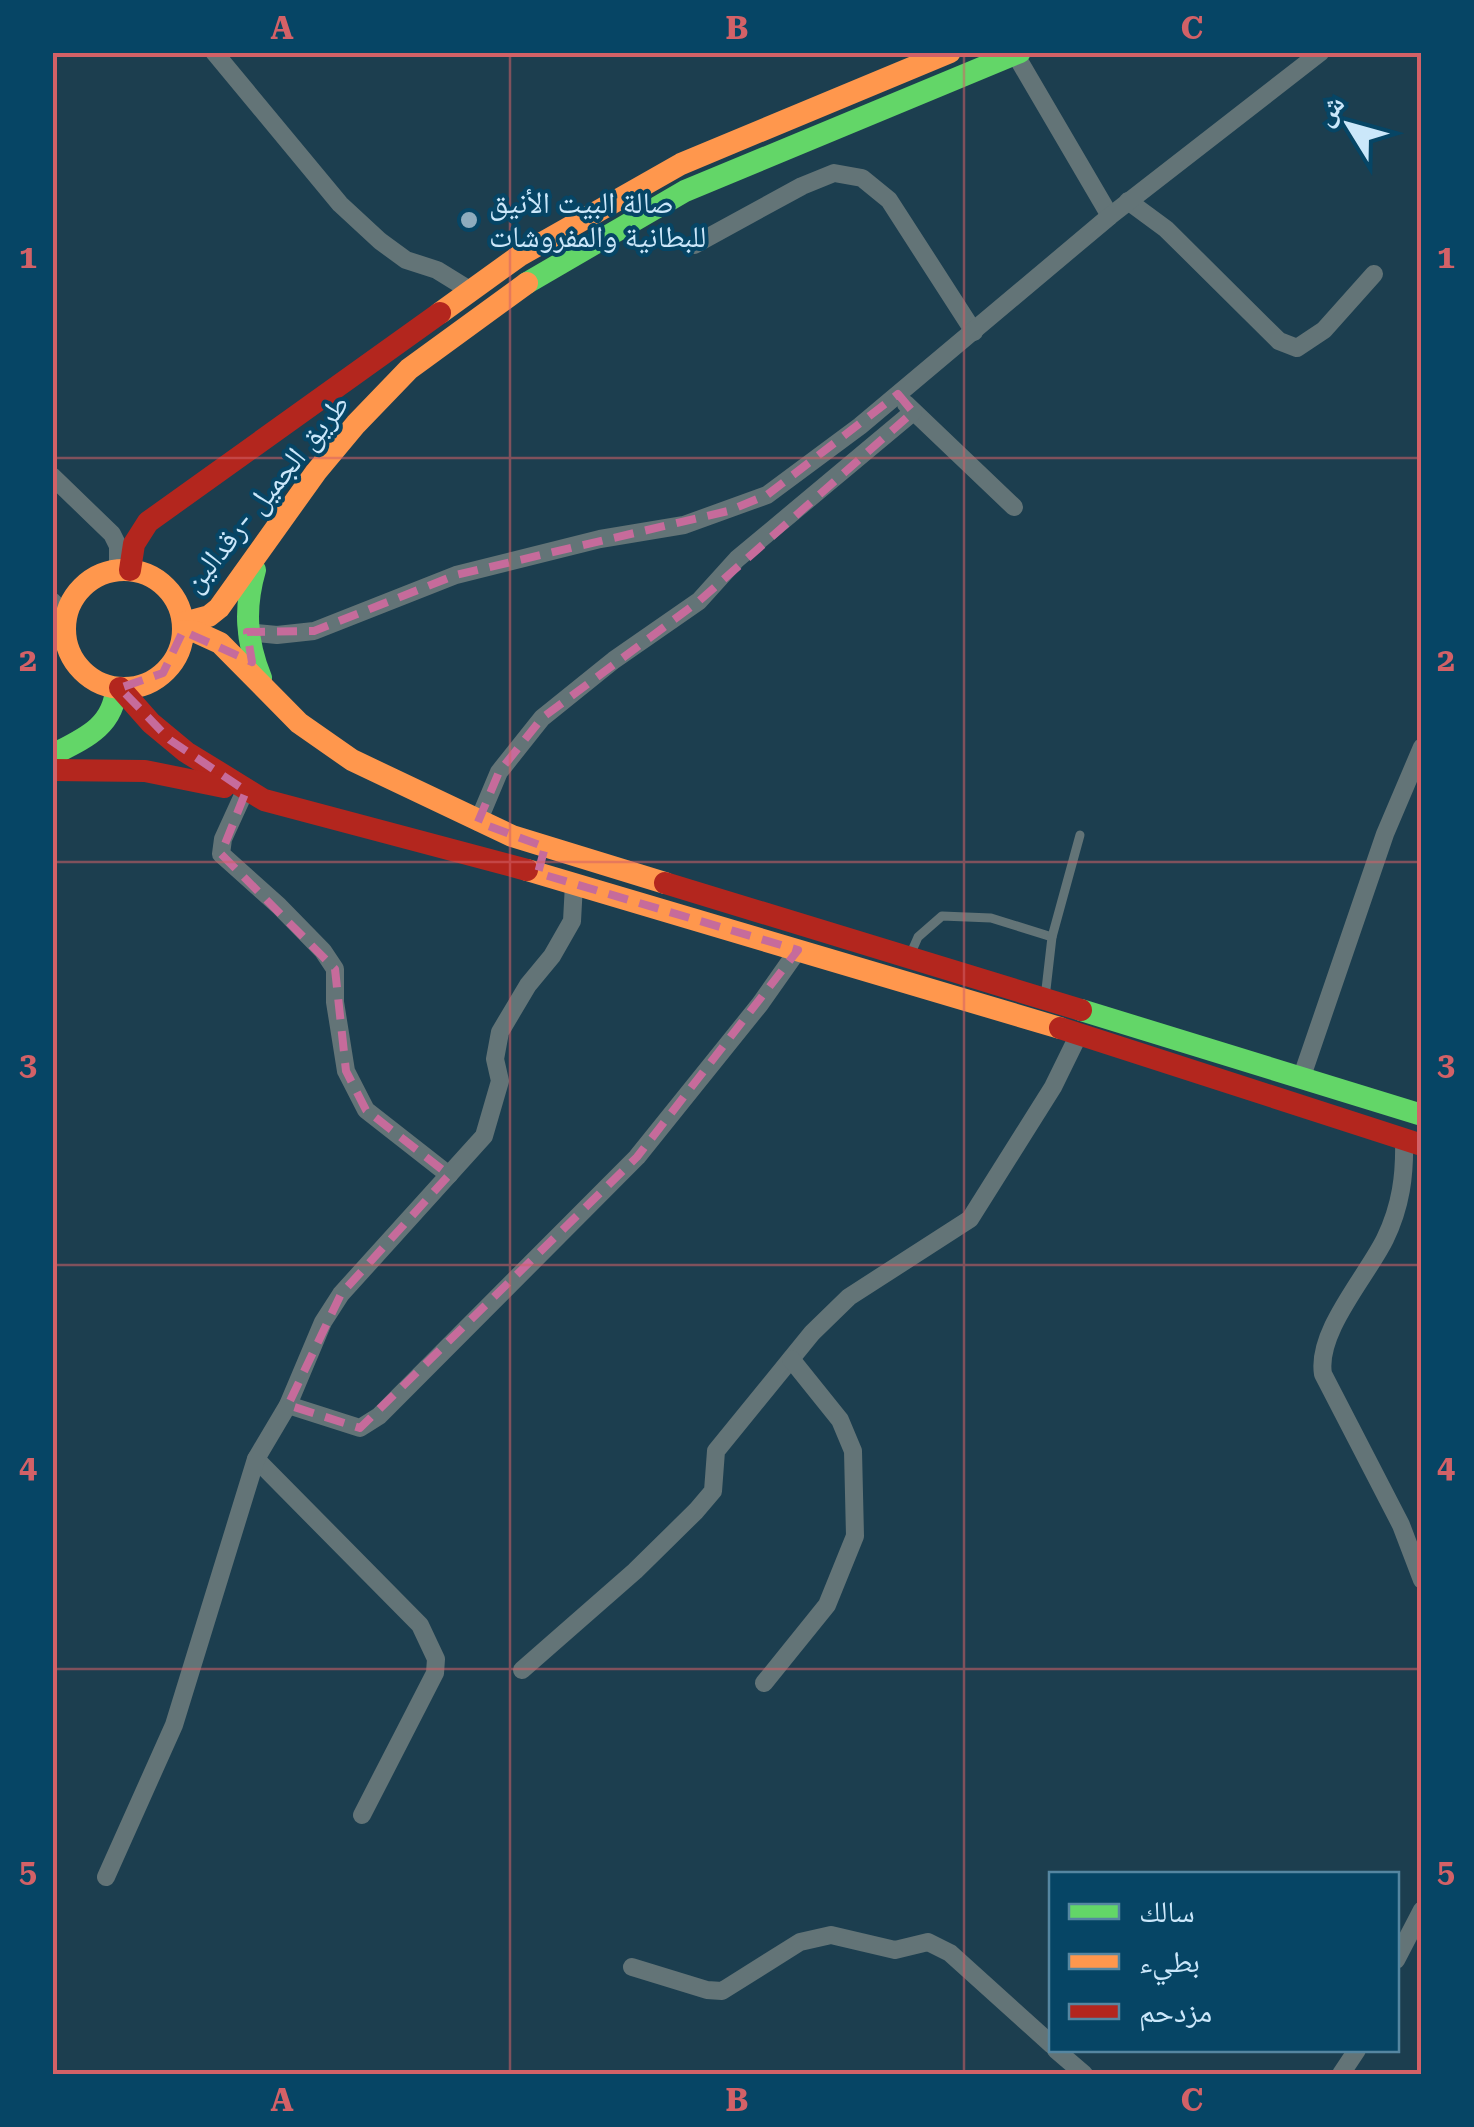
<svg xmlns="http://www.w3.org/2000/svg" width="1474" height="2127" viewBox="0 0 1474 2127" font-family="'Roboto Serif','Noto Naskh Arabic',serif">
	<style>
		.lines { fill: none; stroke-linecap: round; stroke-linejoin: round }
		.lane { stroke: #637477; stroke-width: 9 }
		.street { stroke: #637477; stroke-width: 18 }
		.fast { stroke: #63d668; stroke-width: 22 }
		.slow { stroke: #ff974d; stroke-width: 22 }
		.jam { stroke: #b3261e; stroke-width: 22 }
		.marked { fill: none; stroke: #c66b9b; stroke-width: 8; stroke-dasharray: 20 12; stroke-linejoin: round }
		.grid { fill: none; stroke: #d36167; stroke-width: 2.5; stroke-opacity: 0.55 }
		.poi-dot { fill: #8eacbe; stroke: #064565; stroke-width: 4 }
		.labels { text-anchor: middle; stroke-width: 8; stroke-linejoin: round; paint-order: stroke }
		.poi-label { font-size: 30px; fill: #cbe7fa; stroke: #064565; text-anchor: start }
		.street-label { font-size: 30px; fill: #cbe7fa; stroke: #064565 }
		.neatline { fill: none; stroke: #d36167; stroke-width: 4 }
		.grid-label { font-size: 32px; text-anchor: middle; font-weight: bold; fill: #d36167 }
	</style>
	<rect width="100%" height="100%" fill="#1c3e4f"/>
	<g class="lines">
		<g class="lane">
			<polyline points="911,953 918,937 942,916 991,918 1052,937"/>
			<polyline points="1045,998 1052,937 1080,835"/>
		</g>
		<g class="street">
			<polyline points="214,52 340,204 380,241 406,260 437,270 471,291"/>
			<polyline points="1014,52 1110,216"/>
			<polyline points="1128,201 1166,229 1279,341 1297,348 1324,330 1374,274"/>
			<polyline points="694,245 802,186 834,173 862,178 889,200 974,332"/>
			<polyline points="906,404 1014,507"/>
			<polyline points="52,476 112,534 118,546 118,570"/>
			<polyline points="52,601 67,616"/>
			<polyline points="247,632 277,635 314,631 456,575 600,539 684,525 767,495 860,426 1110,216 1321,52"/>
			<polyline points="244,793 223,839 221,854 279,906 323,951 335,969 335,1002 346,1071 366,1110 449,1175"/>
			<polyline points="478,822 499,772 542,718 614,660 699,601 737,559 913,412"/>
			<polyline points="1301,1079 1385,834 1422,747"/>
			<path d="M1404,1139c1,36 -3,67 -19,100 -18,37 -69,93 -62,135l78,151 21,55"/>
			<polyline points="288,1405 360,1428 379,1416 637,1157 760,1004 798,950"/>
			<polyline points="256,1459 420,1625 436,1659 435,1673 362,1815"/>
			<polyline points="522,1670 635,1571 696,1511 713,1491 716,1451 812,1333 849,1297 970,1219 1053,1087 1079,1034"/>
			<polyline points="764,1683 827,1605 855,1536 853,1451 840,1420 791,1359"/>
			<polyline points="106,1877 174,1725 256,1459 288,1405 323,1322 341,1294 484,1136 500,1081 495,1059 500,1032 528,985 552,956 572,921 574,884"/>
			<polyline points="1396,1960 1422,1910"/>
			<polyline points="632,1967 707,1990 722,1991 800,1942 831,1935 895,1950 928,1942 950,1953 1052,2045"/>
			<polyline points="1056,2050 1084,2074"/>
			<polyline points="1341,2074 1357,2050"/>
		</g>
		<g class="fast">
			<polyline points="527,283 685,191 1020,52"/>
			<path d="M255,570c-11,38 -9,71 6,108"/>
			<path d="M52,755c31,-16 62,-28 64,-67"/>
			<polyline points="1081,1010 1422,1115"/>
		</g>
		<g class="slow">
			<polyline points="440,313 519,256 681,164 950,52"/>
			<circle cx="124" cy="629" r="59"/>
			<polyline points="183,623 209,616 219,608 316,472 356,424 409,369 527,283"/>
			<polyline points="183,631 196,632 220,643 299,723 352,760 512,836 665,883"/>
			<polyline points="527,870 1060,1028"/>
		</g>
		<g class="jam">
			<polyline points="130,570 134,544 148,522 440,313"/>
			<polyline points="120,688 151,723 186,752 264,800 527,870"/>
			<polyline points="52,770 145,771 224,787"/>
			<polyline points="665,883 1081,1010"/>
			<polyline points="1060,1028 1422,1145"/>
		</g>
	</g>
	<path class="marked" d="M898,394l15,18 -214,189 -157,117 -43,54 -21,50 67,25 -7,26 260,77 -161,207 -277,271 -72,-23 53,-111 108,-119 -83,-65 -20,-39 -11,-102 -114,-115 25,-63 -76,-51 -50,-52 43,-15 20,-42 69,31 -5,-30 67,-1 142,-56 272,-64 39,-16z"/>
	<path class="grid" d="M510,52v2022M964,52v2022M52,458h1370M52,862h1370M52,1265h1370M52,1669h1370"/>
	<circle class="poi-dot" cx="469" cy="220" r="10"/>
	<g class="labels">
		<g class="poi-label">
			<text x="489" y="213">صالة البيت الأنيق<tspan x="489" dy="34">للبطانية والمفروشات</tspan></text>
		</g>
		<g class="street-label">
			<text transform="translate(266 493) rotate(-51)" y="10">طريق الجميل -رقدالين</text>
		</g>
	</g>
	<rect width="1474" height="2127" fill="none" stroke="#064565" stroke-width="110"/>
	<rect x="1049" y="1872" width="350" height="180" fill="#064565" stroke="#5586a1" stroke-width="2.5"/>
	<rect x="1069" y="1904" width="50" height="15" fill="#63d668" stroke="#5586a1" stroke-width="2.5"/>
	<text x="1139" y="1922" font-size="30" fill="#cbe7fa">سالك</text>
	<rect x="1069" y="1954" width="50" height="15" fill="#ff974d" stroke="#5586a1" stroke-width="2.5"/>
	<text x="1139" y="1972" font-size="30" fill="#cbe7fa">بطيء</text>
	<rect x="1069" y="2004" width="50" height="15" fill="#b3261e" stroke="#5586a1" stroke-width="2.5"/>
	<text x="1139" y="2022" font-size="30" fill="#cbe7fa">مزدحم</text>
	<g transform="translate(1349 125) rotate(307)" stroke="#064565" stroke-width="8" paint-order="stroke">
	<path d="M0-8L18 38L0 25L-18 38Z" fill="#cbe7fa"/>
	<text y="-15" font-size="28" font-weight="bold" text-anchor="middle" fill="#cbe7fa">ش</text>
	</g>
	<rect x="55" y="55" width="1364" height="2017" class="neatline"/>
	<g class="grid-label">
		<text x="282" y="39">A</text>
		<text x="737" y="39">B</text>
		<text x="1192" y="39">C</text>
		<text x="28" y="268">1</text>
		<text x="1446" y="268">1</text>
		<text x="28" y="671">2</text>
		<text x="1446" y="671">2</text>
		<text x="28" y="1075">3</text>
		<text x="1446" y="1075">3</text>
		<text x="28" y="1478">4</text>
		<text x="1446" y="1478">4</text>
		<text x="28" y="1882">5</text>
		<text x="1446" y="1882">5</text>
		<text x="282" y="2111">A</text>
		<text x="737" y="2111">B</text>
		<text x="1192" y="2111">C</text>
	</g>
</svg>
